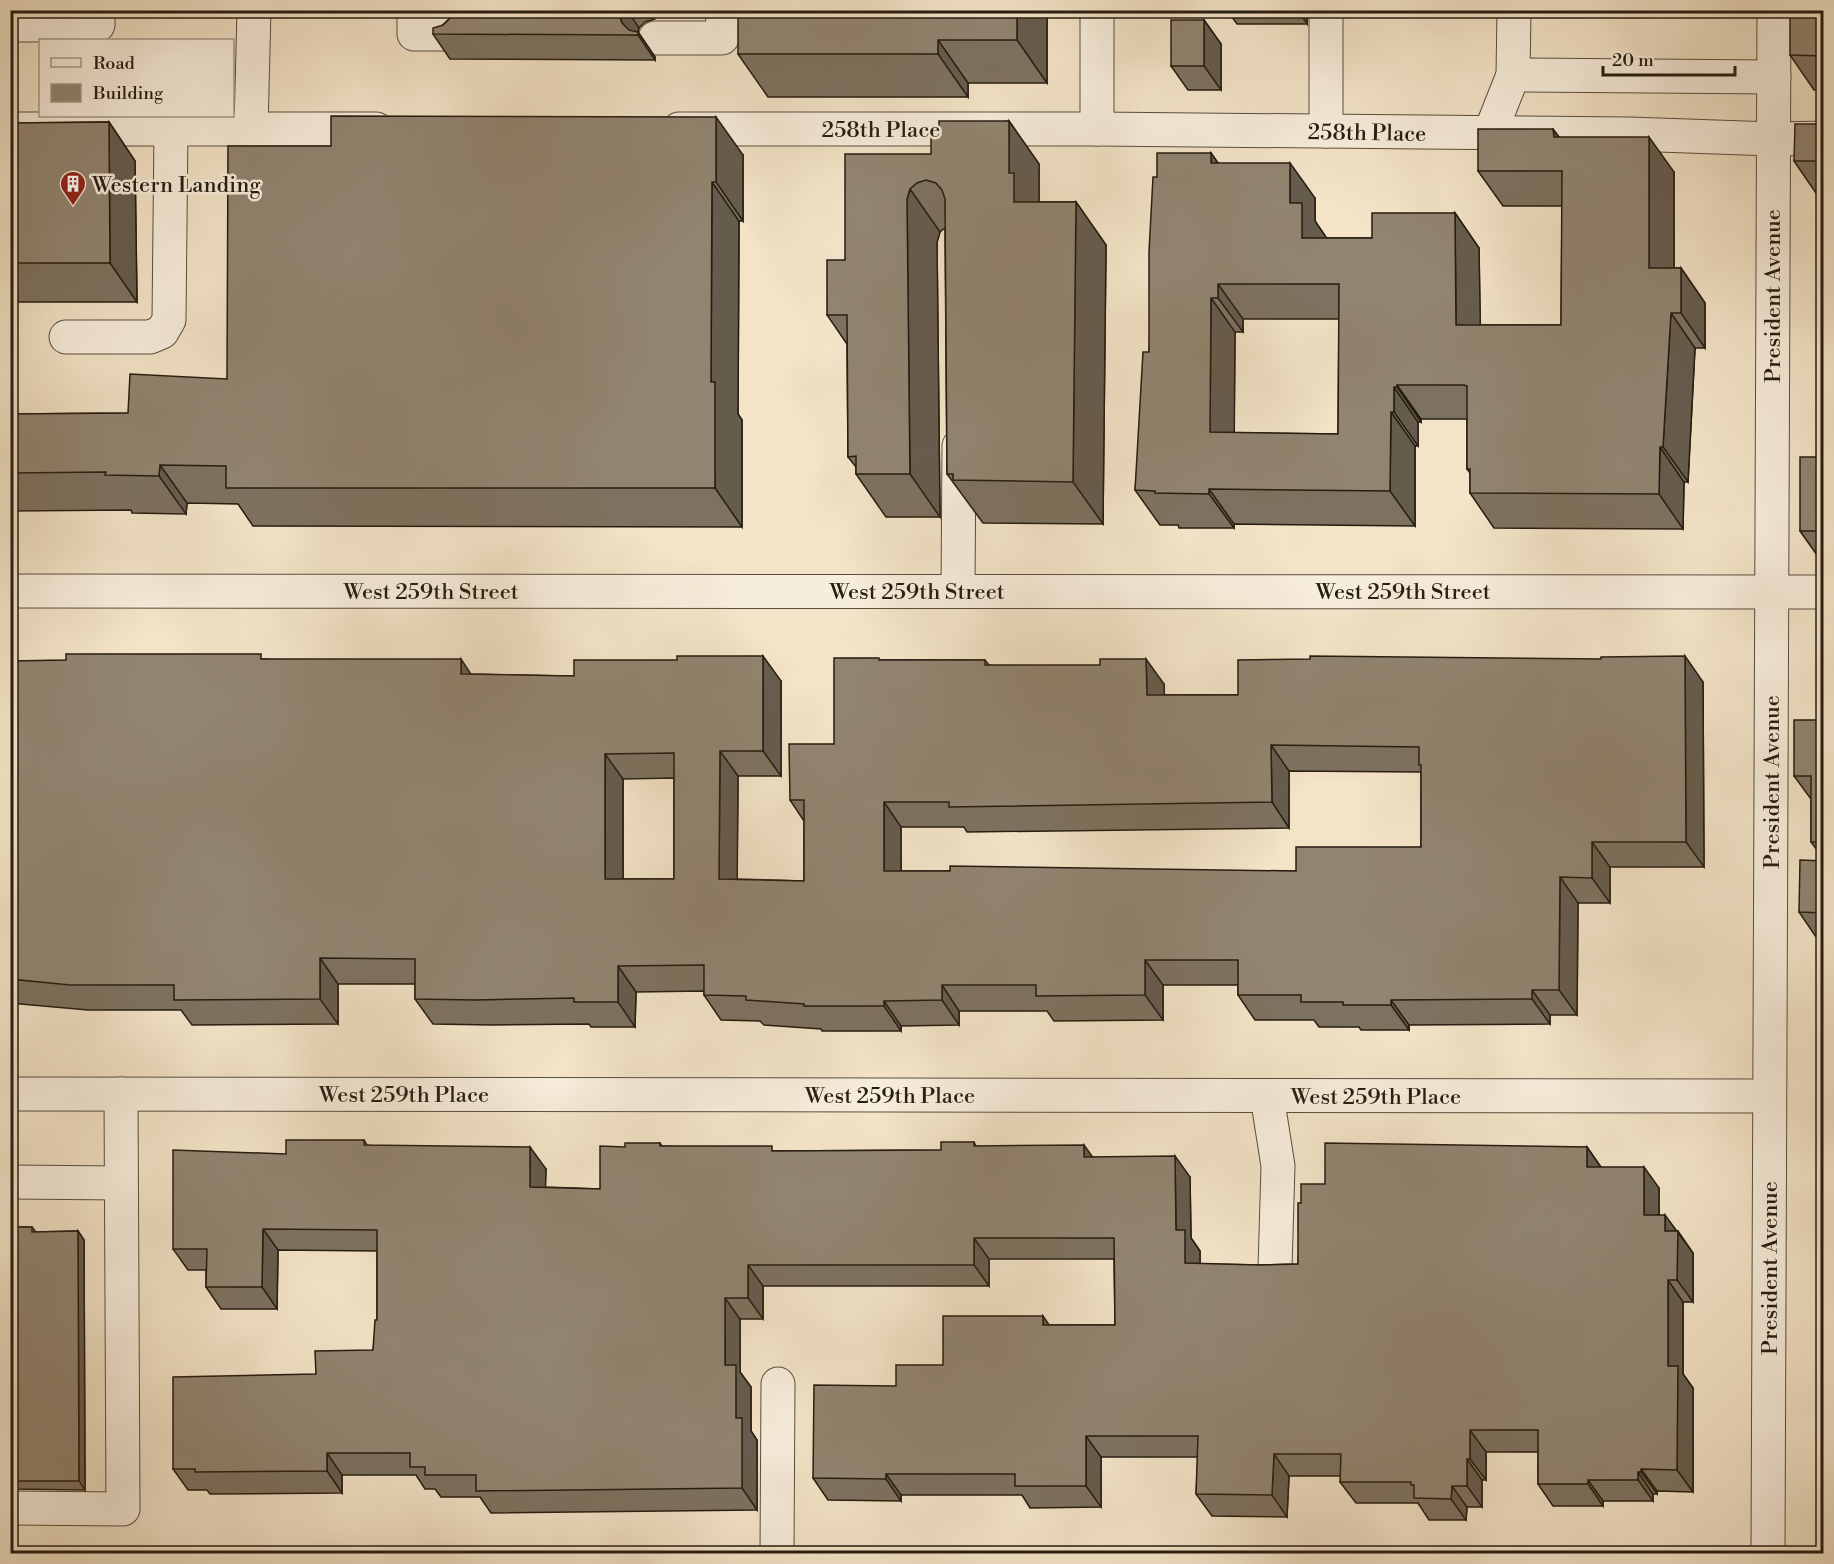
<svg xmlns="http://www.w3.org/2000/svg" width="1834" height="1564" viewBox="0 0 1834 1564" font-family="'Libre Bodoni',serif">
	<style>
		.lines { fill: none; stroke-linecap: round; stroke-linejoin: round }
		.minor-casing { stroke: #594e3e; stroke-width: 35 }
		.minor { stroke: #f7eddb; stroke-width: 33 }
		.wall { fill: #7d7260; stroke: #261d11; stroke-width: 1.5; fill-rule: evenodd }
		.shaded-wall { fill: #665c4e; stroke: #261d11; stroke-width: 1.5 }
		.building { fill: #918470; stroke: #261d11; stroke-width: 1.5; fill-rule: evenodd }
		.labels { text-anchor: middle; stroke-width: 5; stroke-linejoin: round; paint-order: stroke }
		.street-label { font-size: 22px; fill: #261d11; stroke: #f7eddb }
		.poi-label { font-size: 22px; fill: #261d11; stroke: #f7eddb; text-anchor: start }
	</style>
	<rect width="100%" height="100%" fill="#f3e3c7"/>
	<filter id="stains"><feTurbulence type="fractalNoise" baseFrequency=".00333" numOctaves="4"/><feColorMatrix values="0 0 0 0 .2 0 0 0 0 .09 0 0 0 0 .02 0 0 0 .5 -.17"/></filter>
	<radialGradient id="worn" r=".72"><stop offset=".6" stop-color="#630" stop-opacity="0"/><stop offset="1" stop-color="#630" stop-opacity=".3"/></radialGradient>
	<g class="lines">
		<defs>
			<g id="minor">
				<polyline points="414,10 414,34 450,34"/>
				<polyline points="1097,10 1097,129"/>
				<polyline points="10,25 98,25 98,10"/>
				<polyline points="655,38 722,38 723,10"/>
				<polyline points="1513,75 1774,77"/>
				<polyline points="10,129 376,129"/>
				<polyline points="251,129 254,10"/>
				<polyline points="679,129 1097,129 1630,134 1773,139 1824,138"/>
				<polyline points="1326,131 1326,10"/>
				<polyline points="1490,133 1513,75 1514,10"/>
				<polyline points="66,337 150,337 162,332 169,320 171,129"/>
				<polyline points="10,591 1824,592"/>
				<polyline points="958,591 959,446"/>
				<polyline points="10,1094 1769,1096"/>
				<polyline points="1267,1096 1278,1166 1275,1268"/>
				<polyline points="10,1182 121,1183"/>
				<polyline points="10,1508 123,1509 121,1094"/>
				<polyline points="777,1554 778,1384"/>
				<polyline points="1768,1554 1774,10"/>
			</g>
		</defs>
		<use href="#minor" class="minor-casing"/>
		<use href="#minor" class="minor"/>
	</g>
	<g class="wall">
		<polygon points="451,10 651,10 655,17 655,19 645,22 639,28 638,32 655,57 655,60 450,59 433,34 449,19"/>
		<polygon points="1227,10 1307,10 1307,24 1237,24"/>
		<polygon points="1824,10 1824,90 1814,90 1790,55"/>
		<polygon points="1047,16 1047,83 968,83 968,97 768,97 738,54"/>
		<polygon points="1204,20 1221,44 1221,90 1188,90 1171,66"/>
		<polygon points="1009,121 1039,164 1039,202 1076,202 1106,245 1103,524 983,523 947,474 945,228 940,232 937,242 940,517 886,517 856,474 856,467 848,457 847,344 827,315 845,260 931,154 939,129"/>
		<polygon points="109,122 135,161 137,302 10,302 10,123"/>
		<polygon points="1824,124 1824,196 1818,196 1794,161"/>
		<path d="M1553,129l6,8 115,35v96h7l24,35v45h-10l-7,134h-4l-1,47 -189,-1 -24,-35v-20l-3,-4v-50h-46v3h-3v24h-3v80l-181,-2v4h-55l-1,-3h-18l-25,-35 14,-138 8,-175 54,-24 7,10 97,35v23l11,17h46l83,-25 24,35 1,77h81l1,-119h-59l-25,-35zM1243,319h96l-1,115 -104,-1 1,-101h8z"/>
		<polygon points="743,155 743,221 739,221 738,414 742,420 742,527 253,526 238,504 187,503 186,514 132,513 131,510 10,511 10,414 128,413 227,379"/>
		<polygon points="1824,457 1824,555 1817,555 1800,531"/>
		<path d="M265,659l206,15 310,7v95h-43l-1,103 67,2v-60l-14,-21 44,-56 47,-84h104l4,5 175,19v11h74l465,-13 1,185h-94v36h-32l-1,112h-27v9l-141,1v5h-48l-2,-3h-40l-5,-7h-59l-17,-25v-10h-75v35l-109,1 -7,-10h-88v14l-58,1v5h-79l-1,-2 -57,-4 -4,-4 -39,-1 -17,-25v-4l-68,1 -1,35h-44l-2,-3 -96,1 -60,-1 -18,-25v-15h-77v40l-146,1 -11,-15h-93l-78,-7v-342zM1289,771l132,1v75l-125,24h-395v-44h63l3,5 322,-4zM674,778v101h-51v-100z"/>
		<polygon points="1824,720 1824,859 1811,842 1811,799 1794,776"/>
		<polygon points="1824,861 1824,937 1816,937 1799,912"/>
		<polygon points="364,1140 367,1145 546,1169 545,1187 600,1189 625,1147 660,1143 662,1146 776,1151 941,1150 974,1142 976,1146 1092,1157 1190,1177 1191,1238 1200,1251 1200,1264 1260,1265 1298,1264 1301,1203 1325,1184 1587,1147 1601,1167 1659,1188 1659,1215 1676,1231 1678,1231 1693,1253 1693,1302 1683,1302 1683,1374 1693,1388 1693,1492 1657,1491 1657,1494 1653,1494 1653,1501 1603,1501 1603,1506 1553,1506 1538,1484 1538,1452 1486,1452 1486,1480 1482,1480 1482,1507 1467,1507 1466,1520 1429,1520 1418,1503 1356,1503 1340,1482 1341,1476 1289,1476 1287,1517 1212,1516 1196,1494 1198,1457 1101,1457 1101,1507 1030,1508 1022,1495 901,1495 901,1501 828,1500 813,1478 896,1386 943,1365 1050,1325 1115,1325 1114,1259 989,1259 989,1286 763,1286 763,1319 740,1319 740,1372 751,1387 751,1431 757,1440 757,1510 491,1513 480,1497 441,1497 435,1489 425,1489 416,1475 342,1475 342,1493 210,1494 207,1490 188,1490 173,1469 316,1374 373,1350 377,1320 377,1251 278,1250 277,1309 221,1309 206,1287 206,1270 188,1270 173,1249 286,1154"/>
		<polygon points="10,1227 32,1227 36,1232 78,1231 84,1240 85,1490 10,1489"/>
	</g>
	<g class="shaded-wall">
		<polygon points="620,10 627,10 639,28 637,35 630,35 622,23 619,14"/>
		<polygon points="1017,10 1043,10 1047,16 1047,83 1017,40"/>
		<polygon points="1298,10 1307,10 1307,24"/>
		<polygon points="1204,20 1221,44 1221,90 1204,66"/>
		<polygon points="638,32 655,57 655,60 638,35"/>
		<polygon points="938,40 968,83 968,97 938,54"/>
		<polygon points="716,117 743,155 743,221 716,182"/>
		<polygon points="1009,121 1039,164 1039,208 1014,202 1009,173"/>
		<polygon points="109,122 135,161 137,302 110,263"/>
		<polygon points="1553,129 1578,164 1554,137"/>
		<polygon points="1649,137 1674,172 1674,303 1649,268"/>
		<polygon points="1211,153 1235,188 1211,163"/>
		<polygon points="1290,163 1315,198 1315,221 1326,237 1326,273 1302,238 1290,203"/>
		<polygon points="712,182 739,221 738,414 742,420 742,527 715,488 711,382"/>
		<polygon points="910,189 940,232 937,242 940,517 910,474 907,199"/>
		<polygon points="1076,202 1106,245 1103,524 1073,482"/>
		<polygon points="1455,213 1479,248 1481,360 1456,325"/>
		<polygon points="1681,268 1705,303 1705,348 1681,313"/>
		<polygon points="1218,284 1243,319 1243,332 1218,298"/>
		<polygon points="1211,298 1235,332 1234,467 1210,432"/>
		<polygon points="1671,313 1695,348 1688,482 1663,447"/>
		<polygon points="1397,385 1421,419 1421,422 1397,387"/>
		<polygon points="1394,387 1418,422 1418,446 1394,412"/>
		<polygon points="1391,412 1415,446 1415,526 1390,491"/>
		<polygon points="1660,447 1684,482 1683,529 1659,494"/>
		<polygon points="160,465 187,503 186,514 159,476"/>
		<polygon points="1209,489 1234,524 1234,528 1209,494"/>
		<polygon points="763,656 781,681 781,776 763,751"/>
		<polygon points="1685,656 1703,682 1704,867 1686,842"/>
		<polygon points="461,659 478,685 461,674"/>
		<polygon points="1146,659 1164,684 1165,721 1147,695"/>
		<polygon points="1271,745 1289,771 1289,828 1272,802"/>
		<polygon points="720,751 738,776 737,904 719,879"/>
		<polygon points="605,754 623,779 623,905 605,879"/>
		<polygon points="884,802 901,827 901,897 884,871"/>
		<polygon points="1592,842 1610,867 1610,903 1592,878"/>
		<polygon points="1560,877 1578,903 1577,1015 1559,990"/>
		<polygon points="320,958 338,984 338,1024 320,999"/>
		<polygon points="1145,960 1163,985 1163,1020 1145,995"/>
		<polygon points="618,966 636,992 635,1027 618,1002"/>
		<polygon points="942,985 959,1011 959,1025 942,1000"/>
		<polygon points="1532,990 1550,1015 1550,1024 1532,999"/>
		<polygon points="1391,1000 1409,1025 1409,1030 1391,1005"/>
		<polygon points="884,1001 901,1026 901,1031 884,1006"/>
		<polygon points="1084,1145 1099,1166 1084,1157"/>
		<polygon points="530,1147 546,1169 545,1208 530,1187"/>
		<polygon points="1587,1147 1602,1169 1587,1167"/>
		<polygon points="1175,1156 1190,1177 1191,1238 1200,1251 1200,1285 1185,1263 1176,1230"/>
		<polygon points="1644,1167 1659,1188 1659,1237 1644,1215"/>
		<polygon points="1665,1215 1693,1253 1693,1302 1677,1280 1665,1231"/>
		<polygon points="263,1229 278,1250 277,1309 262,1287"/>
		<polygon points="78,1231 84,1240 85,1490 79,1481"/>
		<polygon points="974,1238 989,1259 989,1286 974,1265"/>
		<polygon points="748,1265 763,1286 763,1319 748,1298"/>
		<polygon points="1668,1280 1683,1302 1683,1374 1693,1388 1693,1492 1677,1470 1668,1366"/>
		<polygon points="725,1298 740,1319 740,1372 751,1387 751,1431 757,1440 757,1510 742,1488 736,1418 725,1365"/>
		<polygon points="1043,1316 1058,1338 1043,1325"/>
		<polygon points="1470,1430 1486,1452 1486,1480 1470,1459"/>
		<polygon points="1086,1436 1101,1457 1101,1507 1086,1486"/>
		<polygon points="327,1453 342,1475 342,1493 327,1471"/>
		<polygon points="1274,1454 1289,1476 1287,1517 1272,1495"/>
		<polygon points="1467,1459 1482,1480 1482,1507 1467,1486"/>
		<polygon points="1641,1469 1657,1491 1657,1494 1641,1472"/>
		<polygon points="1638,1472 1653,1494 1653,1501 1638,1480"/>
		<polygon points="886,1474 901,1495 901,1501 886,1479"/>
		<polygon points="1588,1480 1603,1501 1603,1506 1588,1484"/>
		<polygon points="1452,1486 1467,1507 1466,1520 1451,1499"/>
	</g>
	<g class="building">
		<polygon points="451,10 620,10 619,14 622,23 629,30 638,32 638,35 433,34 433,28 443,25 449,19"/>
		<polygon points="738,10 1017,10 1017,40 938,40 938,54 738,54"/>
		<polygon points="1790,10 1824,10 1824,56 1790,55"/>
		<rect x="1171" y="20" width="33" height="46"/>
		<polygon points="331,116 716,117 716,182 712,182 711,382 715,382 715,488 226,488 226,466 160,465 159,476 105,475 106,472 10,473 10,414 128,413 130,374 227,379 228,146 331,146"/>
		<polygon points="939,121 1009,121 1009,173 1014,173 1014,202 1076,202 1073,482 953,480 953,474 947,474 945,199 942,190 936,183 926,180 917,183 910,189 907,199 910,474 856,474 856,456 848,457 847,315 827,315 827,260 845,260 845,154 931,154 931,129 939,129"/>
		<polygon points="109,122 110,263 10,263 10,123"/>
		<polygon points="1795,124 1824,124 1824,161 1794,161"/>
		<path d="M1478,129h75l1,8h95v131h32v45h-10l-8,134h-3l-1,47 -189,-1v-24h-3v-83l-3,-1h-67v2h-3v25h-3l-1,79 -181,-2v5l-54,-1v-2l-20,-1 8,-138h6v-100l4,-75h4v-24h54v10h79v40h12v35h70v-25h83l1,112h105l1,-154h-84zM1218,284h121l-1,150 -128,-2 1,-134h7z"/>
		<rect x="1800" y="457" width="24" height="74"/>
		<path d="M66,654h195v5h200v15l113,2v-16h103v-4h86v95h-43l-1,128 85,2v-81h-14l-1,-56h45v-86h45v2h106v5h115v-6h46l1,36h91v-35l72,-1v-3l291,3v-2l84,-1 1,186h-94v36l-32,-1 -1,113h-27v9l-141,1v5h-48v-3h-42v-7h-63v-35h-93v35l-109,1v-11h-94v15l-58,1v5h-80v-2l-58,-4v-4l-42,-1v-30l-86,1v36h-44v-4l-99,2 -60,-1v-40l-95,-1v41l-146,1v-15h-104l-60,-6v-318l56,-1zM1271,745l148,2v18h2v82h-125v24l-346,-5v5h-66v-69h65v5l323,-5zM674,753v126h-69v-125z"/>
		<polygon points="1794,720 1824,720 1824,842 1811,842 1811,776 1794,776"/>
		<polygon points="1800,860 1824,861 1824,913 1799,912"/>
		<polygon points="286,1140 364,1140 364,1145 530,1147 530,1187 600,1189 600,1146 625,1147 625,1143 660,1143 660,1146 772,1146 772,1151 941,1150 941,1142 974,1142 974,1146 1084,1145 1084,1157 1175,1156 1176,1230 1185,1230 1185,1263 1260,1265 1298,1264 1298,1203 1301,1203 1301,1184 1325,1184 1325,1143 1587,1147 1587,1167 1644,1167 1644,1215 1665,1215 1665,1231 1678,1231 1677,1280 1668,1280 1668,1366 1678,1366 1677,1470 1641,1469 1641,1472 1638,1472 1638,1480 1588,1480 1588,1484 1538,1484 1538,1430 1470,1430 1470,1459 1467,1459 1467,1486 1452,1486 1451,1499 1414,1498 1414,1485 1411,1485 1411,1482 1340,1482 1341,1454 1274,1454 1272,1495 1196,1494 1198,1436 1086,1436 1086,1486 1015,1486 1015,1474 886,1474 886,1479 813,1478 814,1385 896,1386 896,1365 943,1365 943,1316 1043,1316 1043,1325 1115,1325 1114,1238 974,1238 974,1265 748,1265 748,1298 725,1298 725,1365 736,1365 736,1418 742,1418 742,1488 476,1491 476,1475 425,1475 425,1467 410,1467 410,1453 327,1453 327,1471 195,1472 195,1469 173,1469 173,1377 316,1374 315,1351 373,1350 375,1320 377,1320 377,1230 263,1229 262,1287 206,1287 207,1249 173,1249 173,1150 286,1154"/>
		<polygon points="10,1227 32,1227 32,1232 78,1231 79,1481 10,1481"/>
	</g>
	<defs>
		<symbol id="building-pin" viewBox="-11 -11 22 30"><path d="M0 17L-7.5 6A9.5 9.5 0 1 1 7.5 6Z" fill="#8f2418" stroke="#f7eddb"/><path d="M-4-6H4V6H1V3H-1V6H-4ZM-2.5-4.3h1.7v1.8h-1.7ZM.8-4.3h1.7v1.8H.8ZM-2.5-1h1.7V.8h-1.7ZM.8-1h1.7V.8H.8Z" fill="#fff"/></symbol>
	</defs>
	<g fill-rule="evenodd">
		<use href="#building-pin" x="58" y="169" width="30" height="40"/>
	</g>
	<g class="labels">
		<g class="street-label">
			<text x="881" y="137">258th Place</text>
			<text transform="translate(1367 132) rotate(1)" y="8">258th Place</text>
			<text transform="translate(1772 296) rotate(-90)" y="8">President Avenue</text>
			<text x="431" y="599">West 259th Street</text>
			<text x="917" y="599">West 259th Street</text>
			<text x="1403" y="599">West 259th Street</text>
			<text transform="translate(1771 782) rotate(-90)" y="8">President Avenue</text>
			<text x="404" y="1102">West 259th Place</text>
			<text x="890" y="1103">West 259th Place</text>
			<text x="1376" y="1104">West 259th Place</text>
			<text transform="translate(1769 1268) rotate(-90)" y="8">President Avenue</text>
		</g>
		<g class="poi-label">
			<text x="92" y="192">Western Landing</text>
		</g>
	</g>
	<rect width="1834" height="1564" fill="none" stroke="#f3e3c7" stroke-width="36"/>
	<rect x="12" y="12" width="1810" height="1540" fill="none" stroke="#261d11" stroke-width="3"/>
	<rect x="18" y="18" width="1798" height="1528" fill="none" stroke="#261d11" stroke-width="1.5"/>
	<rect x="39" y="39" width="195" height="78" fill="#f7eddb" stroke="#a39a8a" stroke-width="1.5"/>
	<rect x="51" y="58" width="30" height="9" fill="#f7eddb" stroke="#a39a8a" stroke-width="1.5"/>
	<text x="93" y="69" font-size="18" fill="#261d11">Road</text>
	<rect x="51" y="84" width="30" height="18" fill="#918470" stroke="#a39a8a" stroke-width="1.5"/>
	<text x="93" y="99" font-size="18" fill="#261d11">Building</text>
	<path d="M1603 66v9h132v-9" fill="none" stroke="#261d11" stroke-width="3"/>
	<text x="1612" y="66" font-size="18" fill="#261d11" stroke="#f7eddb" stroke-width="4.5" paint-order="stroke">20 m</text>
	<rect width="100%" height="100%" filter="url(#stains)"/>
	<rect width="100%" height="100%" fill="url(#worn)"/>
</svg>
